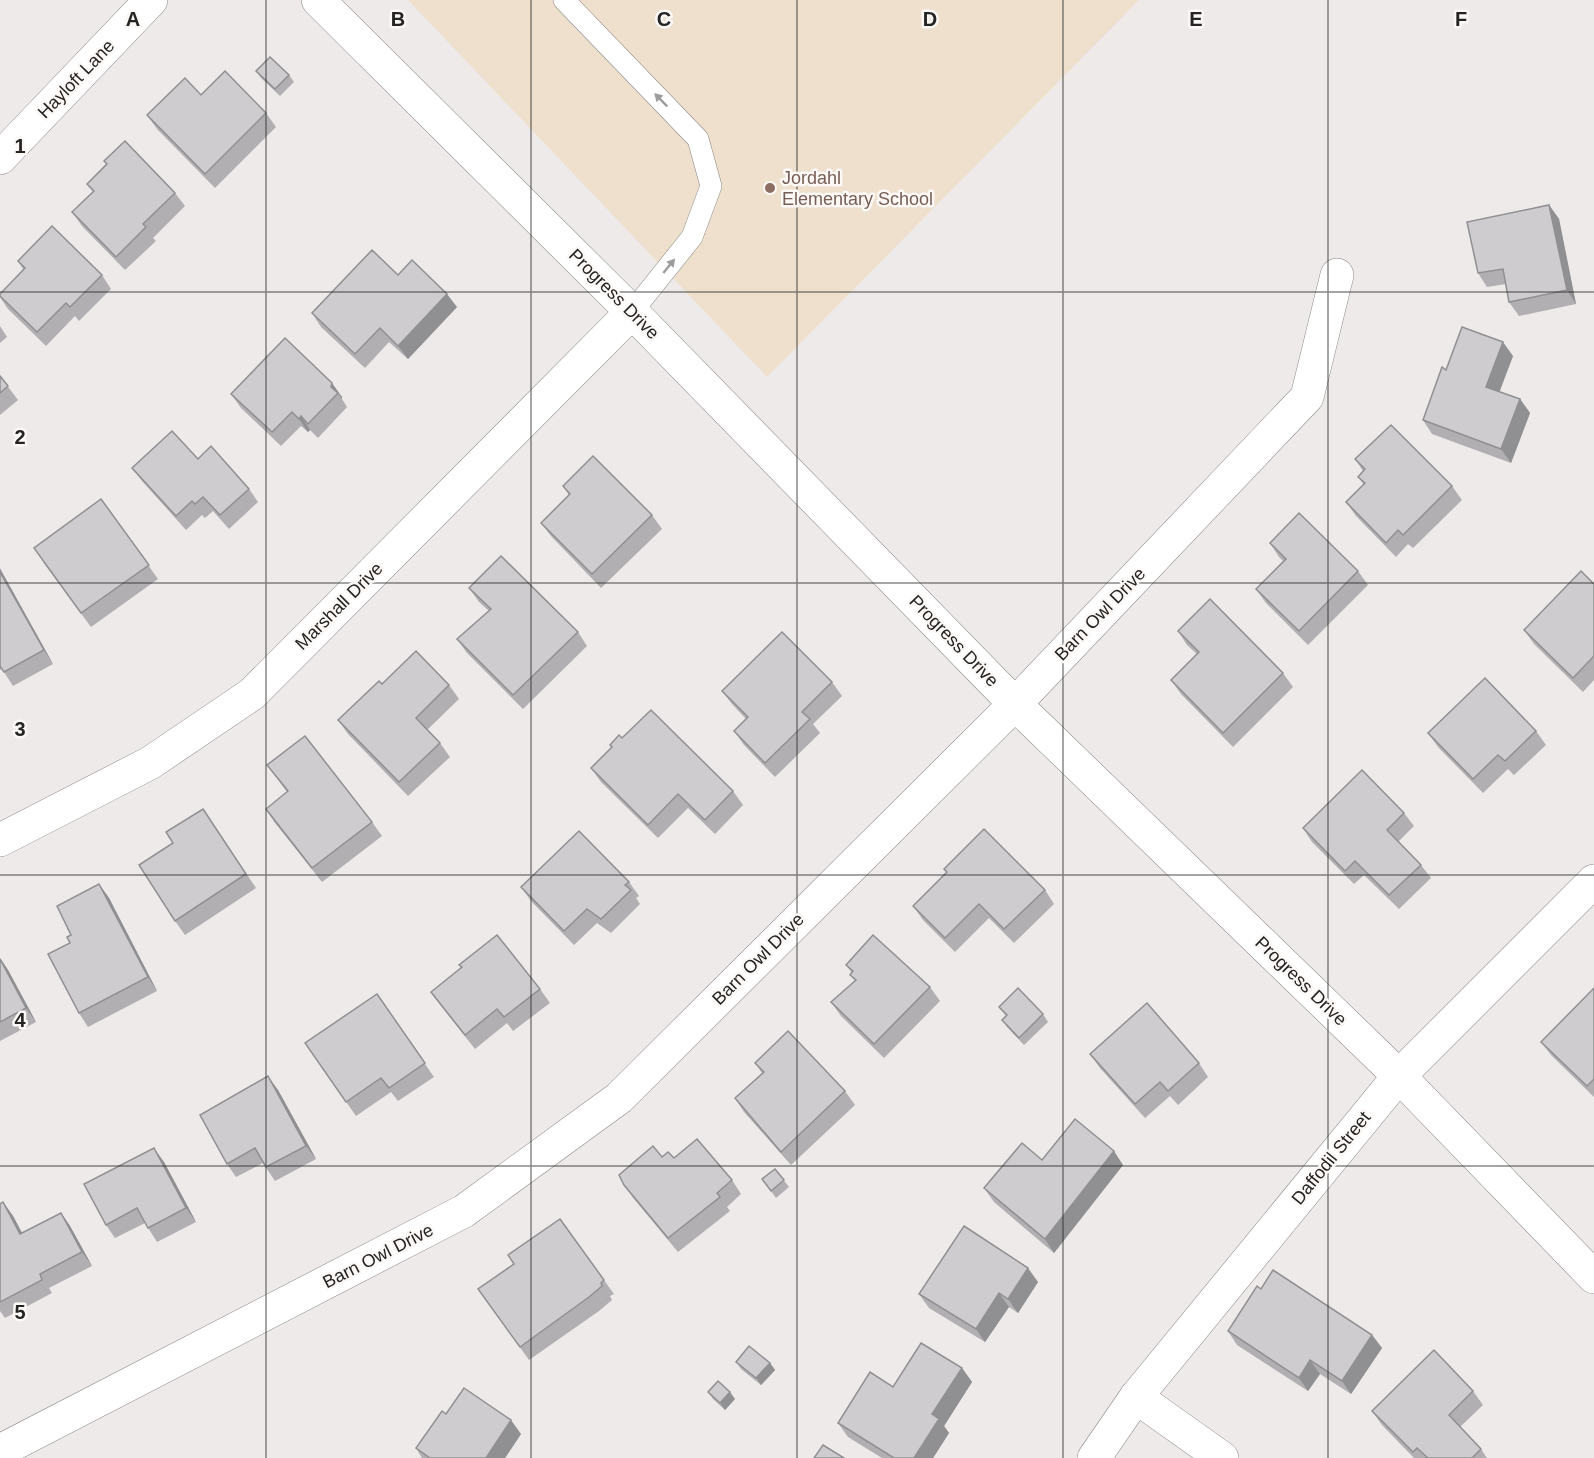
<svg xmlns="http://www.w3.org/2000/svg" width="1594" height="1458" viewBox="0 0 1594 1458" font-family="Arial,sans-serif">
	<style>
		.education { fill: #efdfcd }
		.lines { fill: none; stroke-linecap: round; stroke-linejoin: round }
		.service-casing { stroke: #8b8786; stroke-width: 22 }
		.minor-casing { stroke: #8b8786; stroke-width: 34 }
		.service { stroke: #fff; stroke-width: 21 }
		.minor { stroke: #fff; stroke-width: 33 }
		.wall { fill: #b1afb2 }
		.shaded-wall { fill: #908f91 }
		.building { fill: #cecccf; stroke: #908f91; stroke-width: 1.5 }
		.oneway { fill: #9d9c9c }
		.grid { fill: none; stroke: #252423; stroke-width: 1.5; stroke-opacity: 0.55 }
		.education-dot { fill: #8d6e63; stroke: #fbf8f6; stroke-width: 2 }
		.labels { text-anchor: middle; stroke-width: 5; stroke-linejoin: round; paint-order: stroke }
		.street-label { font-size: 18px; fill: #252423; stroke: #fbf8f6 }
		.education-label { font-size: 18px; fill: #785e54; stroke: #fbf8f6; text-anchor: start }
		.grid-label { font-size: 20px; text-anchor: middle; font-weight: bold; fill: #252423; stroke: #fbf8f6; stroke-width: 5; stroke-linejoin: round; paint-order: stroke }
	</style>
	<rect width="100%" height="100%" fill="#eeeae9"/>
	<polygon class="education" points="408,0 1139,0 767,377"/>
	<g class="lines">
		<defs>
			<polyline id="service" points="564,0 698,139 711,186 692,237 632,312"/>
			<g id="minor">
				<polyline points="318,0 632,312 1015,704 1399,1076 1594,1277"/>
				<polyline points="0,158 151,0"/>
				<polyline points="0,840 150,763 252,694 632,312"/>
				<polyline points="1136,1397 1222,1458"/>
				<polyline points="0,1451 464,1211 619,1098 1015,704 1307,397 1337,275"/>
				<polyline points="1094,1458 1136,1397 1399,1076 1594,881"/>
			</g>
		</defs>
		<use href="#service" class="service-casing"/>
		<use href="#minor" class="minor-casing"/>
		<use href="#service" class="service"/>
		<use href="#minor" class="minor"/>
	</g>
	<g class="wall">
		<polygon points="256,71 289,75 294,82 280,96 261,78"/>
		<polygon points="201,95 266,113 276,127 215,188 157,129 147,115"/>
		<polygon points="104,161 175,193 185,206 153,238 156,241 125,270 82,226 72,212 93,192 87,184 106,164"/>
		<polygon points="1549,205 1559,219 1576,304 1519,316 1509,302 1506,284 1487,287 1478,273"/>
		<polygon points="18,261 102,275 111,289 79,321 75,316 46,346 8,309 0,297 23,269"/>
		<polygon points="398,275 457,307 408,359 389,342 365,368 321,327 312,313"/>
		<polygon points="0,326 7,337 0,343"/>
		<polygon points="285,338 342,397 342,399 347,407 318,438 310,430 308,432 301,426 281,446 241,408 231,394"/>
		<polygon points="1513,356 1499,392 1520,399 1530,413 1511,463 1432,434 1423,420 1446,370"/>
		<polygon points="0,376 18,400 0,415"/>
		<polygon points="198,459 249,489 258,502 229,529 213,511 205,518 202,515 186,530 142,481 132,468"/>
		<polygon points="1355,459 1452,486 1462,500 1413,548 1408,544 1396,557 1356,516 1346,502 1364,485 1358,477 1363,471"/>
		<polygon points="563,486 652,515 662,529 601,588 551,536 541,523 569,495"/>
		<polygon points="101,499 158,579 91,627 43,562"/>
		<polygon points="1270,543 1358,571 1368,585 1308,645 1266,603 1256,589 1283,561 1279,557"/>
		<polygon points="0,568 53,664 13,686 2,669 0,670"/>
		<polygon points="1594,584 1594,680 1583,692 1534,644 1524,630"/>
		<polygon points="469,588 578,632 587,646 523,709 467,653 457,639 489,611 479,602"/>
		<polygon points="1178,631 1283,673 1293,687 1233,747 1181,694 1171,680 1197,654 1187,645"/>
		<polygon points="832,682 842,696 813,724 820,733 775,777 744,745 734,731 746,719 732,704 722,691"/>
		<polygon points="382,684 449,685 459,699 427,730 440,743 450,757 408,796 348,734 338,720"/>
		<polygon points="1536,731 1546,745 1514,775 1508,769 1483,793 1438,747 1428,733"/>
		<polygon points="622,738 733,791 743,805 715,834 688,808 658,838 601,782 591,768 612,747 610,745"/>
		<polygon points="267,765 372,822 382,836 322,882 275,823 266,809 287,792"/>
		<polygon points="203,809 256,888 185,935 175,921 173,843"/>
		<polygon points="1404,813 1414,826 1398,842 1421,865 1431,878 1399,909 1364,875 1354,884 1312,842 1303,828"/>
		<polygon points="944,869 1045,890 1054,904 1014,943 989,918 955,952 923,920 913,906 946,873"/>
		<polygon points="629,882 639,896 636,898 640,904 611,933 597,923 574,945 531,901 521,887"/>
		<polygon points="99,884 109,898 157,991 88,1027 79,1013 71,935"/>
		<polygon points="0,958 8,970 36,1022 0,1041"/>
		<polygon points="459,965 540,989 550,1003 513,1031 507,1023 475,1049 441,1006 431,992 461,968"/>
		<polygon points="846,965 930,987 940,1001 884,1058 841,1016 831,1002 855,981 850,975 852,973"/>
		<polygon points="1594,988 1594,1097 1551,1055 1541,1042"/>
		<polygon points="377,994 434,1077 398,1101 391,1092 356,1116 305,1043"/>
		<polygon points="999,1007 1043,1014 1048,1022 1024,1045 1007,1027 1002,1020 1006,1016"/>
		<polygon points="1090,1054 1199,1063 1208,1077 1178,1105 1170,1096 1145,1118 1100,1068"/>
		<polygon points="755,1063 845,1091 855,1105 791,1165 744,1112 735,1098 762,1073"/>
		<polygon points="278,1090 316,1159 275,1181 263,1163 236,1177 227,1164"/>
		<polygon points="662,1157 674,1158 732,1180 741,1194 727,1207 730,1211 678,1252 634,1199 624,1185"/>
		<polygon points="1042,1160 1123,1165 1054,1253 994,1202 984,1188"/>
		<polygon points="164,1162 196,1222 157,1242 145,1223 115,1238 106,1225"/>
		<polygon points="775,1169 789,1187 776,1198 762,1179"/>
		<polygon points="3,1202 13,1216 22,1233 61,1213 70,1226 92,1266 49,1288 52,1293 5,1318 0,1311 0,1204"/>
		<polygon points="560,1219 614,1294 610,1296 612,1300 599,1311 529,1360 478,1289 514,1264"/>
		<polygon points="1038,1282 1018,1313 1009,1307 985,1342 929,1308 919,1294"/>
		<polygon points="1261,1289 1372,1335 1382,1348 1351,1394 1320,1374 1308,1391 1237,1345 1228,1331"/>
		<polygon points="736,1362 770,1363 775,1370 761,1385 741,1369"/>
		<polygon points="962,1368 972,1382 944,1426 949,1433 933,1458 882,1458 848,1437 838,1423 893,1387"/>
		<polygon points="1473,1391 1483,1405 1460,1427 1481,1449 1487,1458 1414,1458 1382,1425 1372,1411"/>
		<polygon points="708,1392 735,1399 725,1410 713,1399"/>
		<polygon points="446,1414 521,1434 505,1458 422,1458 416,1448"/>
	</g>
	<g class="shaded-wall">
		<polygon points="1549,205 1559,219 1576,304 1567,290"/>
		<polygon points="447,294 457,307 408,359 398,346"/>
		<polygon points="1503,342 1513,356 1496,401 1486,387"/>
		<polygon points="332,383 342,397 342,399 338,393 331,387"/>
		<polygon points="1520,399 1530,413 1511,463 1501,449"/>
		<polygon points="301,416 310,430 308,432 299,419"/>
		<polygon points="0,568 0,569 53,664 44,650 0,572"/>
		<polygon points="99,884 109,898 157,991 148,977"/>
		<polygon points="0,958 8,970 36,1022 26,1008"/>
		<polygon points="268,1076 278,1090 316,1159 306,1146"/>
		<polygon points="154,1148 164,1162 196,1222 186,1208"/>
		<polygon points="1114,1151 1123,1165 1054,1253 1045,1239"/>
		<polygon points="3,1202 13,1216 30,1248 20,1234"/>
		<polygon points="61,1213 70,1226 92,1266 82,1252"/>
		<polygon points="1028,1268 1038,1282 1018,1313 1008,1299"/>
		<polygon points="999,1293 1009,1307 985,1342 976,1329"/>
		<polygon points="1372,1335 1382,1348 1351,1394 1342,1381"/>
		<polygon points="1310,1360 1320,1374 1308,1391 1299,1378"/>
		<polygon points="770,1363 775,1370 761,1385 756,1378"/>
		<polygon points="962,1368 972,1382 944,1426 949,1433 933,1458 914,1458 932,1414"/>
		<polygon points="730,1392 735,1399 725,1410 720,1403"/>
		<polygon points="511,1420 521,1434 505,1458 486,1458"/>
	</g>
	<g class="building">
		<polygon points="270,57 289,75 275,89 256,71"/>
		<polygon points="225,71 266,113 205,174 147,115 185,78 201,95"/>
		<polygon points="125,141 175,193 143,224 146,227 116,257 72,212 94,191 87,184 107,164 104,161"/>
		<polygon points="1549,205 1567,290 1509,302 1503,269 1478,273 1467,222"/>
		<polygon points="52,226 102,275 70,307 66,303 37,332 0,296 0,294 25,268 18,261"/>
		<polygon points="372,250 398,275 412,260 447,294 398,346 380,328 355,354 312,313"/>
		<polygon points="1462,327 1503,342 1486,387 1520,399 1501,449 1423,420 1442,367 1446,370"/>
		<polygon points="285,338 332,383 331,387 338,393 308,424 301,416 299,419 292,412 272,432 231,394"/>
		<polygon points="0,376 8,386 0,393"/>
		<polygon points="1391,425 1452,486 1403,535 1398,530 1386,543 1346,502 1365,483 1358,477 1365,469 1355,459"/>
		<polygon points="172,431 198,459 211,446 249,489 220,515 203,497 195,504 192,501 176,516 132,468"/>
		<polygon points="593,456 652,515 592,574 541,523 570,494 563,486"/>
		<polygon points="101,499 149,565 81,613 34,548"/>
		<polygon points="1299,513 1358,571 1299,631 1256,589 1286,559 1270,543"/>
		<polygon points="501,556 578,632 513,695 457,639 491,609 469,588"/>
		<polygon points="1581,571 1594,584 1594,656 1573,678 1524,630"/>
		<polygon points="0,572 44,650 4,672 0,666"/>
		<polygon points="1210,599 1283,673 1223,733 1171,680 1199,652 1178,631"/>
		<polygon points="782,632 832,682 802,712 810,719 765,763 734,731 748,717 722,691"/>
		<polygon points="416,651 449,685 416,718 440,743 399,782 338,720 379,681 382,684"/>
		<polygon points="1485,678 1536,731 1505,761 1498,755 1473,779 1428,733"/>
		<polygon points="651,710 733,791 705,820 678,794 648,825 591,768 612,747 610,745 619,735 622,738"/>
		<polygon points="305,736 372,822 312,868 266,809 288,791 267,765"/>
		<polygon points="1362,770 1404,813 1387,830 1421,865 1389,895 1355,861 1345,871 1303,828"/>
		<polygon points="203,809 246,874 175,921 139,865 173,843 166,832"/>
		<polygon points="984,829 1045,890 1004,929 979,904 945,938 913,906 947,872 944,869"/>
		<polygon points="579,831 629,882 625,885 631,890 601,919 587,909 564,931 521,887"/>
		<polygon points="99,884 148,977 79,1013 48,954 70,943 67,937 71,935 57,906"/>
		<polygon points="497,935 540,989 504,1017 497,1009 465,1035 431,992 462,967 459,965"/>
		<polygon points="873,935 930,987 874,1044 831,1002 856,980 850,975 853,971 846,965"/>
		<polygon points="0,959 26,1008 0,1022"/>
		<polygon points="1018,988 1043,1014 1019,1038 1002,1020 1007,1015 999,1007"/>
		<polygon points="1594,988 1594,1079 1587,1086 1541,1042"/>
		<polygon points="377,994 425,1063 389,1088 381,1078 346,1102 305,1043"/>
		<polygon points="1147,1003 1199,1063 1168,1091 1160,1082 1135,1104 1090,1054"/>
		<polygon points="788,1031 845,1091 781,1152 735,1098 764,1072 755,1063"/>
		<polygon points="268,1076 306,1146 266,1167 255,1148 227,1164 200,1115"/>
		<polygon points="1075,1119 1114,1151 1045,1239 984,1188 1022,1143 1042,1160"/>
		<polygon points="697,1139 732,1180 717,1193 720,1197 668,1238 624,1185 619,1175 653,1146 662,1157 668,1152 674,1158"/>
		<polygon points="154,1148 186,1208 148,1228 137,1208 106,1225 84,1184"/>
		<polygon points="775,1169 784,1180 771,1191 762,1179"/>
		<polygon points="3,1202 20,1234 61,1213 82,1252 40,1274 42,1280 0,1302 0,1204"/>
		<polygon points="560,1219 604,1280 601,1283 602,1286 589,1297 520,1347 478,1289 514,1264 508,1255"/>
		<polygon points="964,1226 1028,1268 1008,1299 999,1293 976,1329 919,1294"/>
		<polygon points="1273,1270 1372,1335 1342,1381 1310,1360 1299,1378 1228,1331 1257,1286 1261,1289"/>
		<polygon points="921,1343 962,1368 932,1414 939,1419 914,1458 894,1458 838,1423 870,1372 893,1387"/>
		<polygon points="749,1346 770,1363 756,1378 736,1362"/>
		<polygon points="1434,1350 1473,1391 1449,1415 1481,1449 1472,1458 1428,1458 1417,1448 1413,1452 1372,1411"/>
		<polygon points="718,1381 730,1392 720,1403 708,1392"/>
		<polygon points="464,1388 511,1420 486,1458 430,1458 416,1448 442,1411 446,1414"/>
		<polygon points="823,1445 844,1458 814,1458"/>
	</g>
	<defs><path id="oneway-solid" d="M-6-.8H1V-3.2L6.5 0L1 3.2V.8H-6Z" transform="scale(1.5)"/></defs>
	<g class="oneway">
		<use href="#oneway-solid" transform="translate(661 100) rotate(-134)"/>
		<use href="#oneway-solid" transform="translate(669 266) rotate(-51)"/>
	</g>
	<path class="grid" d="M266,0v1458M531,0v1458M797,0v1458M1063,0v1458M1328,0v1458M0,292h1594M0,583h1594M0,875h1594M0,1166h1594"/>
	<circle class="education-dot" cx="770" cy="188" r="6"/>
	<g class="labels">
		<g class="street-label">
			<text transform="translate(76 79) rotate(-46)" y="6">Hayloft Lane</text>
			<text transform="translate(614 294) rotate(45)" y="6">Progress Drive</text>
			<text transform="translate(339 606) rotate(-45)" y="6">Marshall Drive</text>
			<text transform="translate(1100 614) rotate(-46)" y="6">Barn Owl Drive</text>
			<text transform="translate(954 641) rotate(46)" y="6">Progress Drive</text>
			<text transform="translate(758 959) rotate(-45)" y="6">Barn Owl Drive</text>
			<text transform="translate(1301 981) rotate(44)" y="6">Progress Drive</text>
			<text transform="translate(1331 1158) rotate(-51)" y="6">Daffodil Street</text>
			<text transform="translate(378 1256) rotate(-27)" y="6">Barn Owl Drive</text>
		</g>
		<g class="education-label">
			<text x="782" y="184">Jordahl<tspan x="782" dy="21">Elementary School</tspan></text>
		</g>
	</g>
	<g class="grid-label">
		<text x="133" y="26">A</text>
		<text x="398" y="26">B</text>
		<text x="664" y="26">C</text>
		<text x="930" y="26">D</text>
		<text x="1196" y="26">E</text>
		<text x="1461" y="26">F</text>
		<text x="20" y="153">1</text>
		<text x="20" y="444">2</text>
		<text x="20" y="736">3</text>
		<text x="20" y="1027">4</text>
		<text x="20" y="1319">5</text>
	</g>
</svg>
